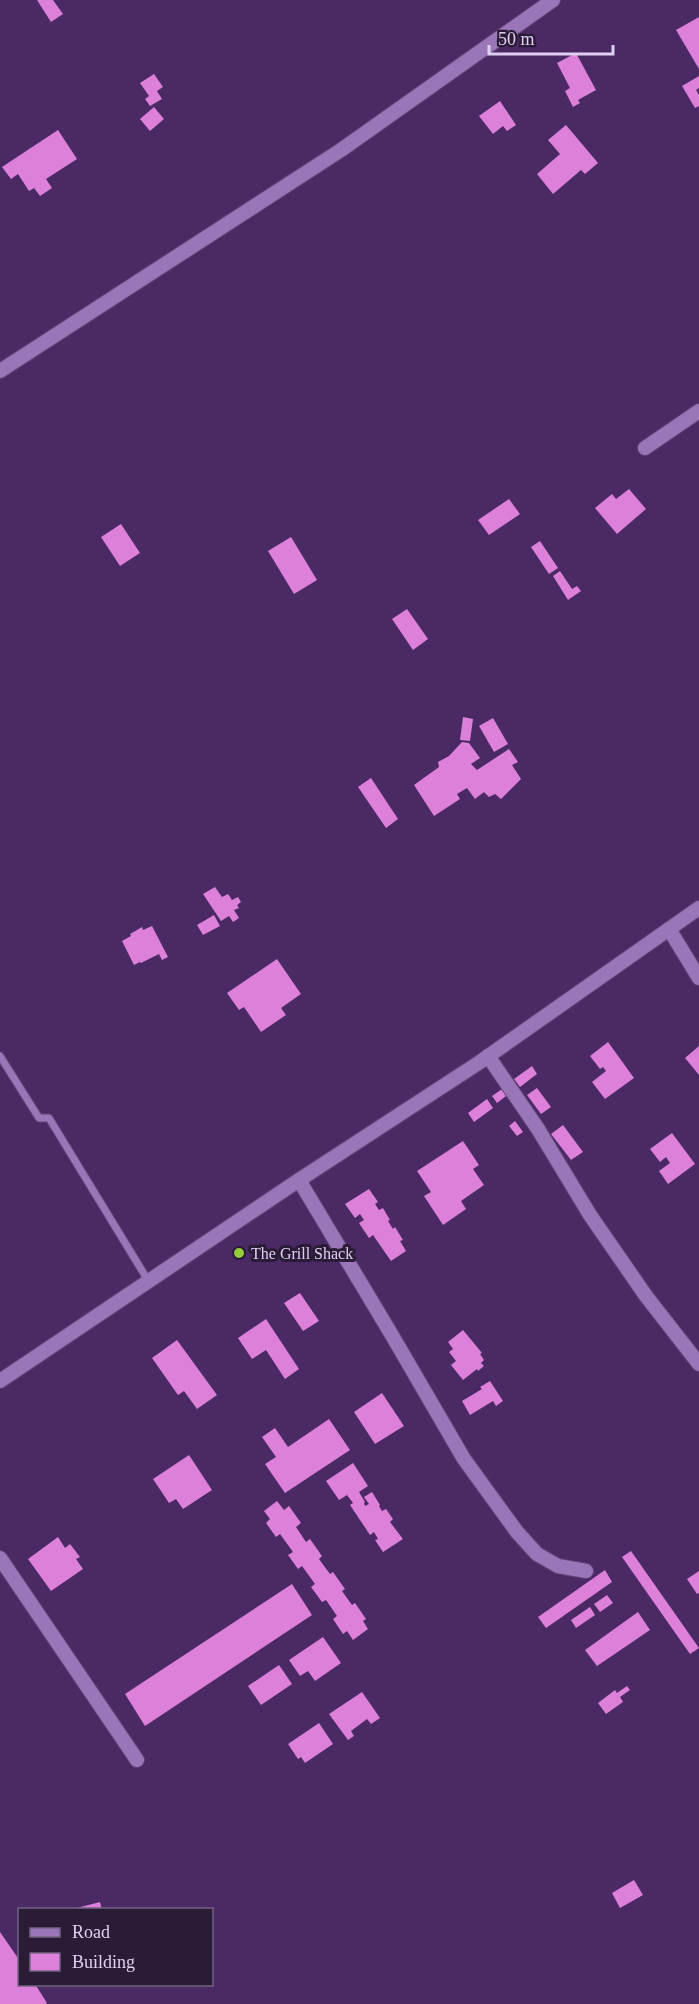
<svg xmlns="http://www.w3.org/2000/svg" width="699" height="2004" viewBox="0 0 699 2004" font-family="Georgia,serif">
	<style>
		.building { fill: #dc80d9 }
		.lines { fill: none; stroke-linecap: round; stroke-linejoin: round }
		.service-casing { stroke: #624478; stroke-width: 9 }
		.minor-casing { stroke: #624478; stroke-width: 16 }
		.service { stroke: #9a76b9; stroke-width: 7 }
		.minor { stroke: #9a76b9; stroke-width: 14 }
		.poi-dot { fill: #95cc3b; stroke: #2a1b36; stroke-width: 2 }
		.labels { text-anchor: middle; stroke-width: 6; stroke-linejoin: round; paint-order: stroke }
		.poi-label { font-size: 16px; fill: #e1cff3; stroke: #2a1b36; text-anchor: start }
	</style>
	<rect width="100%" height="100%" fill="#4b2965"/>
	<g class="building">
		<polygon points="37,0 53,0 63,14 51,22"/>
		<polygon points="699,17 699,69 676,30"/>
		<polygon points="576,53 596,90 578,100 580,103 573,107 565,91 570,88 557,63"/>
		<polygon points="154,74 163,87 157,91 162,99 150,106 145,99 149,96 140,83"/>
		<polygon points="699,76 699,88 696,90 699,95 699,106 695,108 682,86"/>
		<polygon points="500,101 516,125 507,131 503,126 493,134 479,116"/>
		<polygon points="154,107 164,119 150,131 140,119"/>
		<polygon points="566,125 598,163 585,174 581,170 553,194 537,174 560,154 548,140"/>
		<polygon points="58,130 77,159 46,179 52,188 40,196 34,188 29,191 18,174 11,179 2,167"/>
		<polygon points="629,489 646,509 617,534 595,508 612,494 616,499"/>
		<polygon points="509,499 520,514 489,535 478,520"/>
		<polygon points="121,524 140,553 120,566 101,537"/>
		<polygon points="291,537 317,580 294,594 268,551"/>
		<polygon points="540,541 558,568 549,574 531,547"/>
		<polygon points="560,571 572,589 577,586 581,591 568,600 553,576"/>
		<polygon points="407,609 428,639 413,650 392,619"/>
		<polygon points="463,717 473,719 470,741 460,740"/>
		<polygon points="493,718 508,744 494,752 479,726"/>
		<polygon points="462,742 469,743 480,758 471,764 477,770 509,749 518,762 512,765 521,779 501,799 495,794 489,797 484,792 475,799 467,788 457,794 460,799 434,816 414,785 439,767 438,762 449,756"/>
		<polygon points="371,778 398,819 386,828 358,787"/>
		<polygon points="215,887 222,897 228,894 232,900 238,897 241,902 237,905 239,908 234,910 239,918 233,922 229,916 221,921 203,894"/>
		<polygon points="214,915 220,926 203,935 197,925"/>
		<polygon points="152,926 168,957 162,960 159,954 141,963 140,962 134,965 122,941 131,936 130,934 142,927 143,930"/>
		<polygon points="277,959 301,994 281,1008 286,1015 261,1032 244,1007 239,1010 227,993"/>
		<polygon points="608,1042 634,1078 605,1099 592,1082 606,1071 603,1067 600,1069 590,1056"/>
		<polygon points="699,1046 699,1075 685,1058"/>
		<polygon points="532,1066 537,1074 520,1087 514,1079"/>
		<polygon points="505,1087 510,1093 497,1103 492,1096"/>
		<polygon points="537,1088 551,1107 541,1114 527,1095"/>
		<polygon points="487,1099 493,1108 474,1122 468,1113"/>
		<polygon points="515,1121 523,1132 517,1136 509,1126"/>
		<polygon points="563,1125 583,1152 571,1160 551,1134"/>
		<polygon points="672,1133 695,1164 668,1184 659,1171 670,1163 666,1157 660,1162 650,1149"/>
		<polygon points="463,1141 479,1165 473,1169 484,1185 461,1201 466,1209 443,1225 424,1196 431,1192 417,1171"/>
		<polygon points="369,1189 378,1202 375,1204 379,1210 383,1208 390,1220 388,1221 393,1229 395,1227 403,1240 400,1241 406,1251 391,1261 373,1235 369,1238 359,1223 364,1220 360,1214 355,1218 345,1204"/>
		<polygon points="300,1293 319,1321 303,1331 284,1303"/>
		<polygon points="266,1319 299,1369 285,1379 266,1350 252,1359 238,1338"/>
		<polygon points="463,1330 482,1353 480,1354 484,1360 481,1363 484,1366 478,1371 477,1369 463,1380 451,1365 456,1361 449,1352 453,1349 448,1342"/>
		<polygon points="177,1340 217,1395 197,1409 184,1391 178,1395 152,1358"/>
		<polygon points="490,1381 503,1401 496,1406 493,1401 470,1415 462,1401 482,1389 480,1387"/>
		<polygon points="382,1393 404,1426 375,1444 354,1412"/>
		<polygon points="329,1419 350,1450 285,1493 265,1464 276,1457 262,1437 275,1428 288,1447"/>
		<polygon points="189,1455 212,1490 183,1509 176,1499 169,1503 153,1479"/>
		<polygon points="353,1463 368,1486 359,1492 365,1502 364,1503 365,1506 369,1504 364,1497 372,1492 380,1505 379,1506 382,1511 386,1509 393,1519 390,1522 403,1539 383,1552 375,1540 378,1539 374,1532 370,1535 350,1505 353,1503 347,1495 339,1500 326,1481"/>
		<polygon points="277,1501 284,1510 289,1506 301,1523 296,1527 306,1542 310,1539 322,1556 319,1559 330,1574 333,1572 345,1589 342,1591 352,1605 355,1603 366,1619 363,1621 368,1629 353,1640 347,1631 343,1634 333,1619 337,1616 326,1600 322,1602 311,1587 315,1584 302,1566 298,1569 288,1555 293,1552 280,1534 276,1537 266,1523 270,1519 264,1511"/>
		<polygon points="58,1537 65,1548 70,1544 80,1557 76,1559 83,1569 51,1591 28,1559"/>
		<polygon points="631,1551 699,1648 690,1654 622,1557"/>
		<polygon points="605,1570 612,1582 546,1628 538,1617"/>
		<polygon points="699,1571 699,1593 697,1594 687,1579"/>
		<polygon points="292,1584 312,1615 145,1726 125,1694"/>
		<polygon points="607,1595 613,1603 600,1612 594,1604"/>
		<polygon points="590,1607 595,1615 576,1628 571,1620"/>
		<polygon points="638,1612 650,1630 597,1666 585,1650"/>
		<polygon points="323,1637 341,1663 315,1681 308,1671 300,1676 289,1660"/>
		<polygon points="279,1665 292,1684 261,1705 248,1686"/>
		<polygon points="627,1686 630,1690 620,1697 623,1702 606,1714 598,1703 615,1690 617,1693"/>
		<polygon points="362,1692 380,1718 371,1724 367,1719 351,1731 354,1736 348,1740 329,1714"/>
		<polygon points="319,1723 333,1744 305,1763 301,1757 298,1759 288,1744"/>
		<polygon points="634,1880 643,1895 620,1908 612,1893"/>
		<polygon points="100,1902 102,1910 73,1910 73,1909"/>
		<polygon points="0,1932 20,1961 20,1984 35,1984 47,2003 45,2004 0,2004"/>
	</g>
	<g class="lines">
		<defs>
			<polyline id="service" points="0,1056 39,1118 49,1118 149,1282"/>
			<g id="minor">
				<polyline points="0,371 341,150 553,0"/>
				<polyline points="645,448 699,411"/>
				<polyline points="669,929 699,978"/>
				<polyline points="488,1056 538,1129 590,1215 646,1296 699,1364"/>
				<polyline points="299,1180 393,1337 464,1459 517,1532 537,1554 558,1566 586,1571"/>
				<polyline points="0,1381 299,1180 480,1062 699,908"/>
				<polyline points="0,1558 137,1760"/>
			</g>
		</defs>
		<use href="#service" class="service-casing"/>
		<use href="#minor" class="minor-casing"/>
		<use href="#service" class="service"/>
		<use href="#minor" class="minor"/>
	</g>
	<circle class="poi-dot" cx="239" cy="1253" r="6"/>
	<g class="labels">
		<g class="poi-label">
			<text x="251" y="1259">The Grill Shack</text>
		</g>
	</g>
	<rect x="18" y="1908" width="195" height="78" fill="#2a1b36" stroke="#736382" stroke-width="1.5"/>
	<rect x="30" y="1928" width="30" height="9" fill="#9a76b9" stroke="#736382" stroke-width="1.5"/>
	<text x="72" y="1938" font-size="18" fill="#e1cff3">Road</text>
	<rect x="30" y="1953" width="30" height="18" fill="#dc80d9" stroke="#736382" stroke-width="1.5"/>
	<text x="72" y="1968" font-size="18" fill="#e1cff3">Building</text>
	<path d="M489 45v9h124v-9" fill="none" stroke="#e1cff3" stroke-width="3"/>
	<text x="498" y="45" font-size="18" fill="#e1cff3" stroke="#2a1b36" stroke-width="4.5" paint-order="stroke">50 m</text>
</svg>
